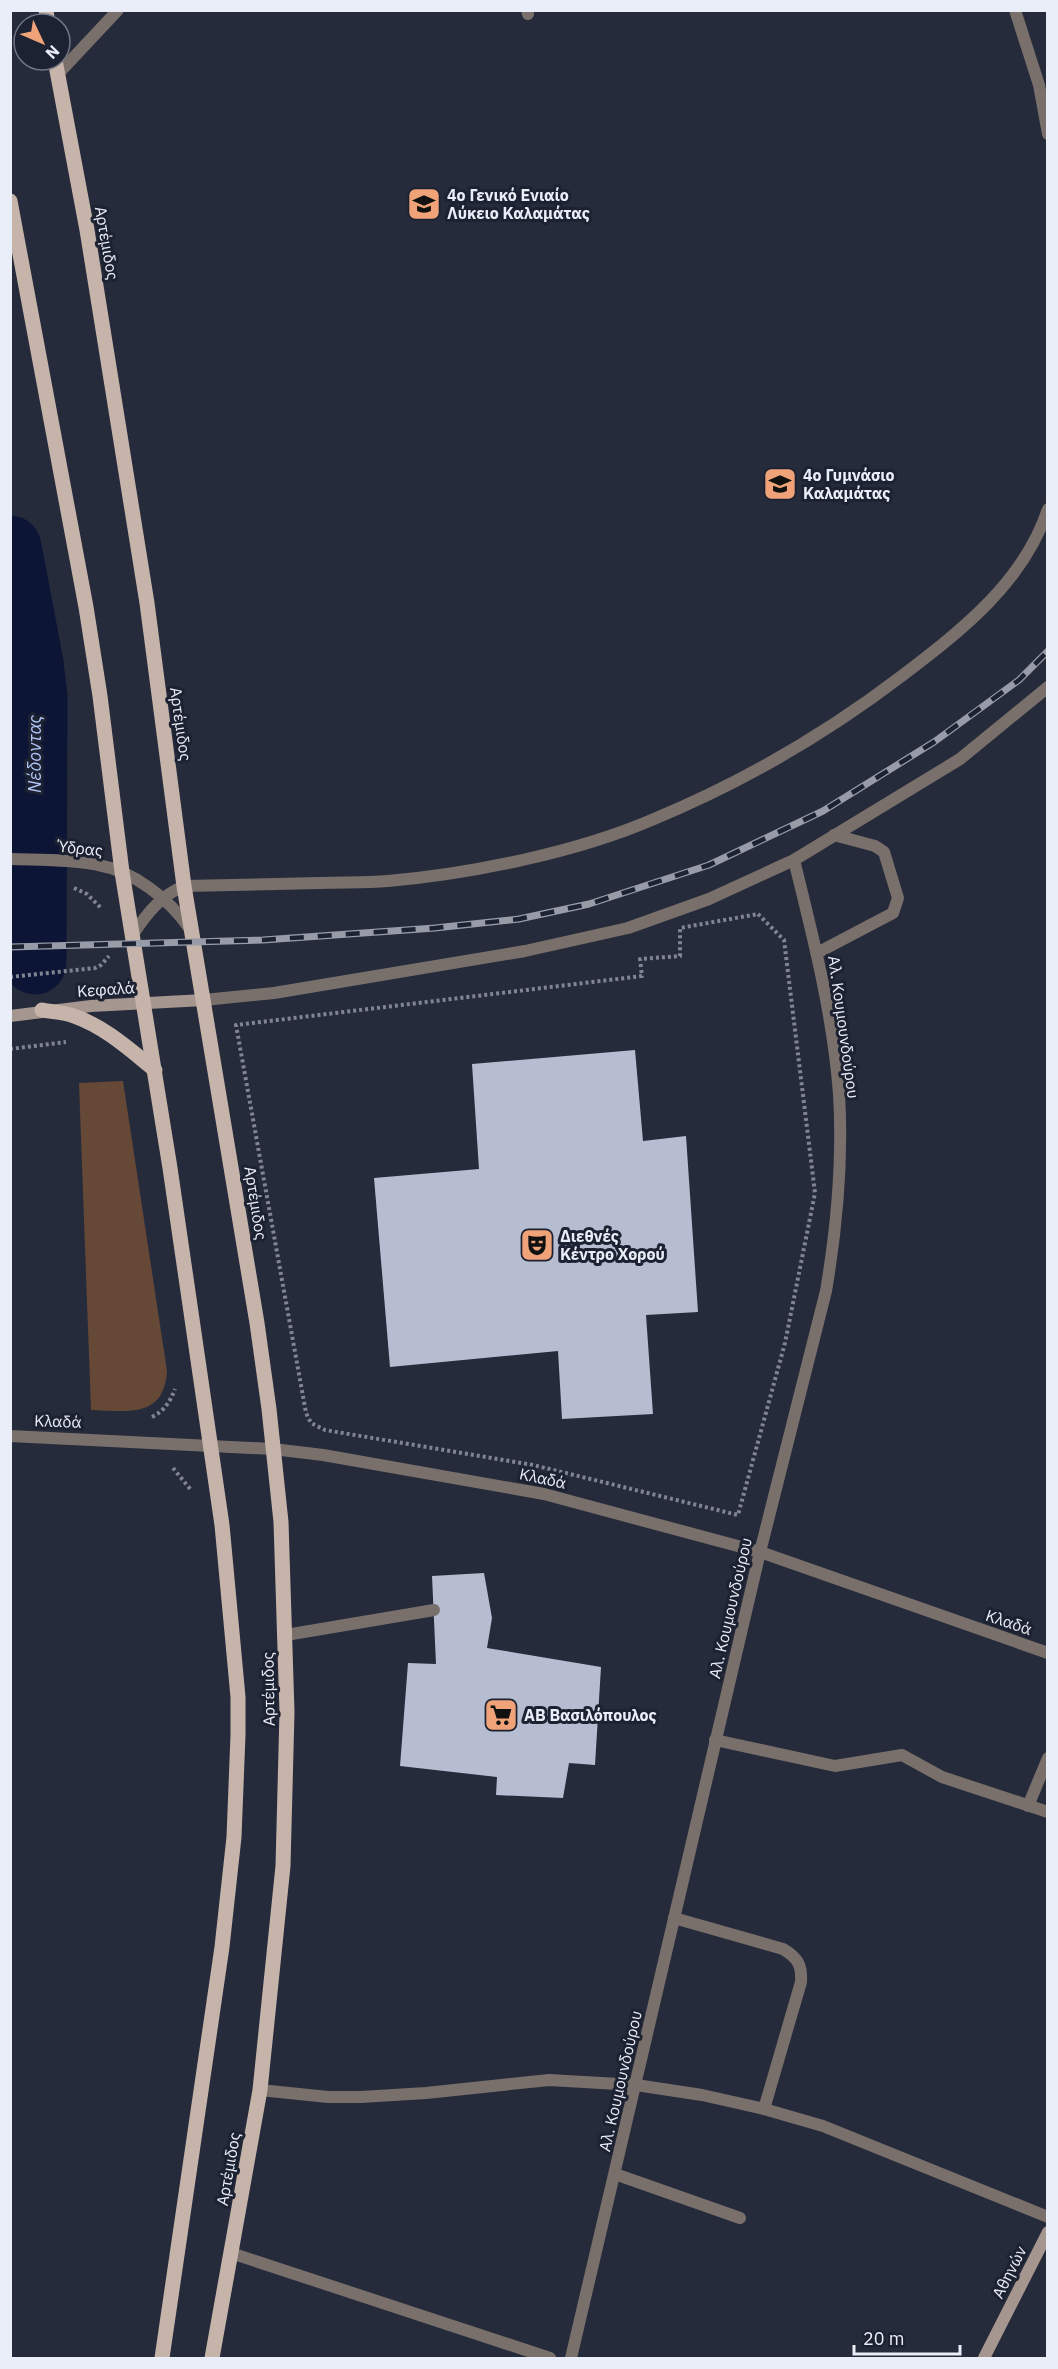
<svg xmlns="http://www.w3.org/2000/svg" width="1058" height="2369" viewBox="0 0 1058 2369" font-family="'IBM Plex Sans',sans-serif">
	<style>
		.green { fill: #664837 }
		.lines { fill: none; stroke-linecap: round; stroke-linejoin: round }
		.river { stroke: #0c1535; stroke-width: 63 }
		.building { fill: #b6bdd1 }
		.path { stroke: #818592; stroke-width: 4; stroke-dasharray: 3 3; stroke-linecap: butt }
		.service { stroke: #79706b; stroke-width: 12 }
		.minor { stroke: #79706b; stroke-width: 12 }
		.tertiary { stroke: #79706b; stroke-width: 12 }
		.secondary { stroke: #a5968f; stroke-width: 12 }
		.primary { stroke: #c6b4aa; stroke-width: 15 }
		.rail-casing { stroke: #979ca8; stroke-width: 7 }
		.rail { stroke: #1c2231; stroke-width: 4.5; stroke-dasharray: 14; stroke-linecap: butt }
		.labels { text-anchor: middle; stroke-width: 6; stroke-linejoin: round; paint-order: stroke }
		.poi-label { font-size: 16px; font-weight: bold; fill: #eaeef8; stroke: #1c2231; text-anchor: start }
		.street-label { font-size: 16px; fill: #eaeef8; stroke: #1c2231 }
		.water-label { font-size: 18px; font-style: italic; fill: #b1c3f7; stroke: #1c2231 }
	</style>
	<rect width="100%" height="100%" fill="#262b3b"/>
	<path class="green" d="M123,1081l44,290c-3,48 -40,40 -76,39l-12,-327z"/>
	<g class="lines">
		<polyline class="river" points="10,547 32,663 36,697 35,963"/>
	</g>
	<g class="building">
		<polygon points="635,1050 643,1141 686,1136 698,1312 646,1315 653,1414 562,1419 558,1351 390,1367 374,1178 479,1169 472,1064"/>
		<polygon points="484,1573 492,1618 487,1648 601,1667 595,1765 569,1763 563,1798 496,1795 497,1777 400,1766 408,1663 436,1664 432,1576"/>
	</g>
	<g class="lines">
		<g class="path">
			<polyline points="74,888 87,894 101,908"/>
			<polygon points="758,914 784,940 815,1193 785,1343 738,1515 533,1465 325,1430 311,1423 306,1413 236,1025 642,976 640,959 680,956 680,928"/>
			<polyline points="10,977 95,968 101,965 109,956"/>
			<polyline points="10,1049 66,1042"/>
			<path d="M152,1417c12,-6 18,-15 23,-28"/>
			<polyline points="173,1468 191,1490"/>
		</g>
		<g class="service">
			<polyline points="58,74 118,10"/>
			<polyline points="817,953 893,913 898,898 884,852 875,846 834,835"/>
			<polyline points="286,1635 434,1610"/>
		</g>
		<g class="minor">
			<polyline points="527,10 528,14"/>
			<polyline points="1015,10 1039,85 1048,134"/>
			<path d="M134,933c13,-20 28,-38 50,-47 45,-1 90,-2 135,-3 23,-1 46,0 69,-2 83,-7 190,-29 266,-62 89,-37 173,-86 249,-144 59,-45 121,-93 145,-166"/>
			<polyline points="204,1000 274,993 525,951 628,928 709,899 794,860 960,759 1048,687"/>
			<polyline points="715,1740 835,1766 902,1755 942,1777 1048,1812"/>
			<polyline points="1028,1806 1048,1758"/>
			<path d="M674,1918l109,31c15,9 19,16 18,33l-37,127"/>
			<polyline points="260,2090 328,2097 361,2097 426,2093 549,2080 636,2085 702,2095 764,2109 823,2126 1048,2217"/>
			<polyline points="615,2174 740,2218"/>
			<polyline points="231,2253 550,2358"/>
			<path d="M571,2358l189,-806 66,-261c11,-65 17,-131 13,-197 -6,-80 -26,-157 -45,-234"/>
		</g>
		<g class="tertiary">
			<path d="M10,859c29,1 60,0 88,6 36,6 71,34 92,64"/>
			<polyline points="10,1436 273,1449 323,1455 544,1494 760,1552 1048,1653"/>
		</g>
		<g class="secondary">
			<polyline points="10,1016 91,1006 204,1000"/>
			<polyline points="984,2358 1048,2232"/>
		</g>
		<g class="primary">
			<polyline points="46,10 48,24"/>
			<polyline points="55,60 87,230 147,603 184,886 257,1323 269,1409 281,1522 287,1712 283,1866 260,2090 212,2358"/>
			<polyline points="10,201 86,607 100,696 122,872 170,1168 222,1525 238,1697 238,1735 234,1837 222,1947 162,2358"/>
			<path d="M42,1010c10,2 22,2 32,6 31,11 55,33 81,54"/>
		</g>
		<defs>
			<polyline id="rail" points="10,947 263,940 435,928 519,919 589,904 709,865 823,811 934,742 1019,680 1048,651"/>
		</defs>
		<use href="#rail" class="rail-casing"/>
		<use href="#rail" class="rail"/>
	</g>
	<defs>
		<symbol id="school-square" viewBox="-11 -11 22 22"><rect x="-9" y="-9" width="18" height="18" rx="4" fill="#f0a378" stroke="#1c2231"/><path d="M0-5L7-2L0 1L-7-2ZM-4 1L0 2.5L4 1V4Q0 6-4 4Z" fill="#111"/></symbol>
		<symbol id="theatre-square" viewBox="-11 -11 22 22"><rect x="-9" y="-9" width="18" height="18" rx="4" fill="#f0a378" stroke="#1c2231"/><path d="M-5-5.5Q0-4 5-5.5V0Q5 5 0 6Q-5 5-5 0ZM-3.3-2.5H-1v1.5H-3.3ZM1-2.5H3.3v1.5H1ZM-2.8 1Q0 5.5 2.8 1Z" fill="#111"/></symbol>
		<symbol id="supermarket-square" viewBox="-11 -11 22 22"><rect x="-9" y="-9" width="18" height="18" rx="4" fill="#f0a378" stroke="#1c2231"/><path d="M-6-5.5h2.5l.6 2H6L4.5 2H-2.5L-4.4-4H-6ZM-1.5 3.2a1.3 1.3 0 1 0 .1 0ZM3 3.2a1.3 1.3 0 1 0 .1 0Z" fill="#111"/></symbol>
	</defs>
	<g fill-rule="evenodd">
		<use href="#school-square" x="405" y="185" width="38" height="38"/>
		<use href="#school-square" x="761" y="465" width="38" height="38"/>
		<use href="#theatre-square" x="518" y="1226" width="38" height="38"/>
		<use href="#supermarket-square" x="482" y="1696" width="38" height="38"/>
	</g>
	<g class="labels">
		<g class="poi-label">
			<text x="447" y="201">4ο Γενικό Ενιαίο<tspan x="447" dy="18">Λύκειο Καλαμάτας</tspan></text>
			<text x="803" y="481">4ο Γυμνάσιο<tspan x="803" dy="18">Καλαμάτας</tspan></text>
			<text x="560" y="1242">Διεθνές<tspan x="560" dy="18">Κέντρο Χορού</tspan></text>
			<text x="524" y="1721">ΑΒ Βασιλόπουλος</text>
		</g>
		<g class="street-label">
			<text transform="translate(107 243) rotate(80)" y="6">Αρτέμιδος</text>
			<text transform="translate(181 724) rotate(82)" y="6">Αρτέμιδος</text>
			<text transform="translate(80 848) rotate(6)" y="6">Ύδρας</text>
			<text transform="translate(106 989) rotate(-4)" y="6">Κεφαλά</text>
			<text transform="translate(844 1027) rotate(82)" y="6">Αλ. Κουμουνδούρου</text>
			<text transform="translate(256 1203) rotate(81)" y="6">Αρτέμιδος</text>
			<text transform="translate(58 1421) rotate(2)" y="6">Κλαδά</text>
			<text transform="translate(543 1478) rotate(12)" y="6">Κλαδά</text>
			<text transform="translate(730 1608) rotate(-77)" y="6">Αλ. Κουμουνδούρου</text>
			<text transform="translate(1009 1622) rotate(19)" y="6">Κλαδά</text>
			<text transform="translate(268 1689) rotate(-91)" y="6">Αρτέμιδος</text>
			<text transform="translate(620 2081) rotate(-77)" y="6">Αλ. Κουμουνδούρου</text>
			<text transform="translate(228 2169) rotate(-80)" y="6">Αρτέμιδος</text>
			<text transform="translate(1009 2272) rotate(-63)" y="6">Αθηνών</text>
		</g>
		<g class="water-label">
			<text transform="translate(35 754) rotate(-90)" y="6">Νέδoντας</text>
		</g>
	</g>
	<rect width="1058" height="2369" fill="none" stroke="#eaeef8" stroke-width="24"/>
	<g transform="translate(42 42) rotate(134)"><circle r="28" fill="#1c2231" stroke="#6e7481" stroke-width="1.5"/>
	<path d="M0-4.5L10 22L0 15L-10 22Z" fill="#f0a378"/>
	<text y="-9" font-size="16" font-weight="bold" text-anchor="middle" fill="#eaeef8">N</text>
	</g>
	<path d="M854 2345v9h106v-9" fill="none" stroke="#eaeef8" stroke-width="3"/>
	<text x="863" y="2345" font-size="18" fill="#eaeef8" stroke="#1c2231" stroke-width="4.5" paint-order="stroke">20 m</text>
</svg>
